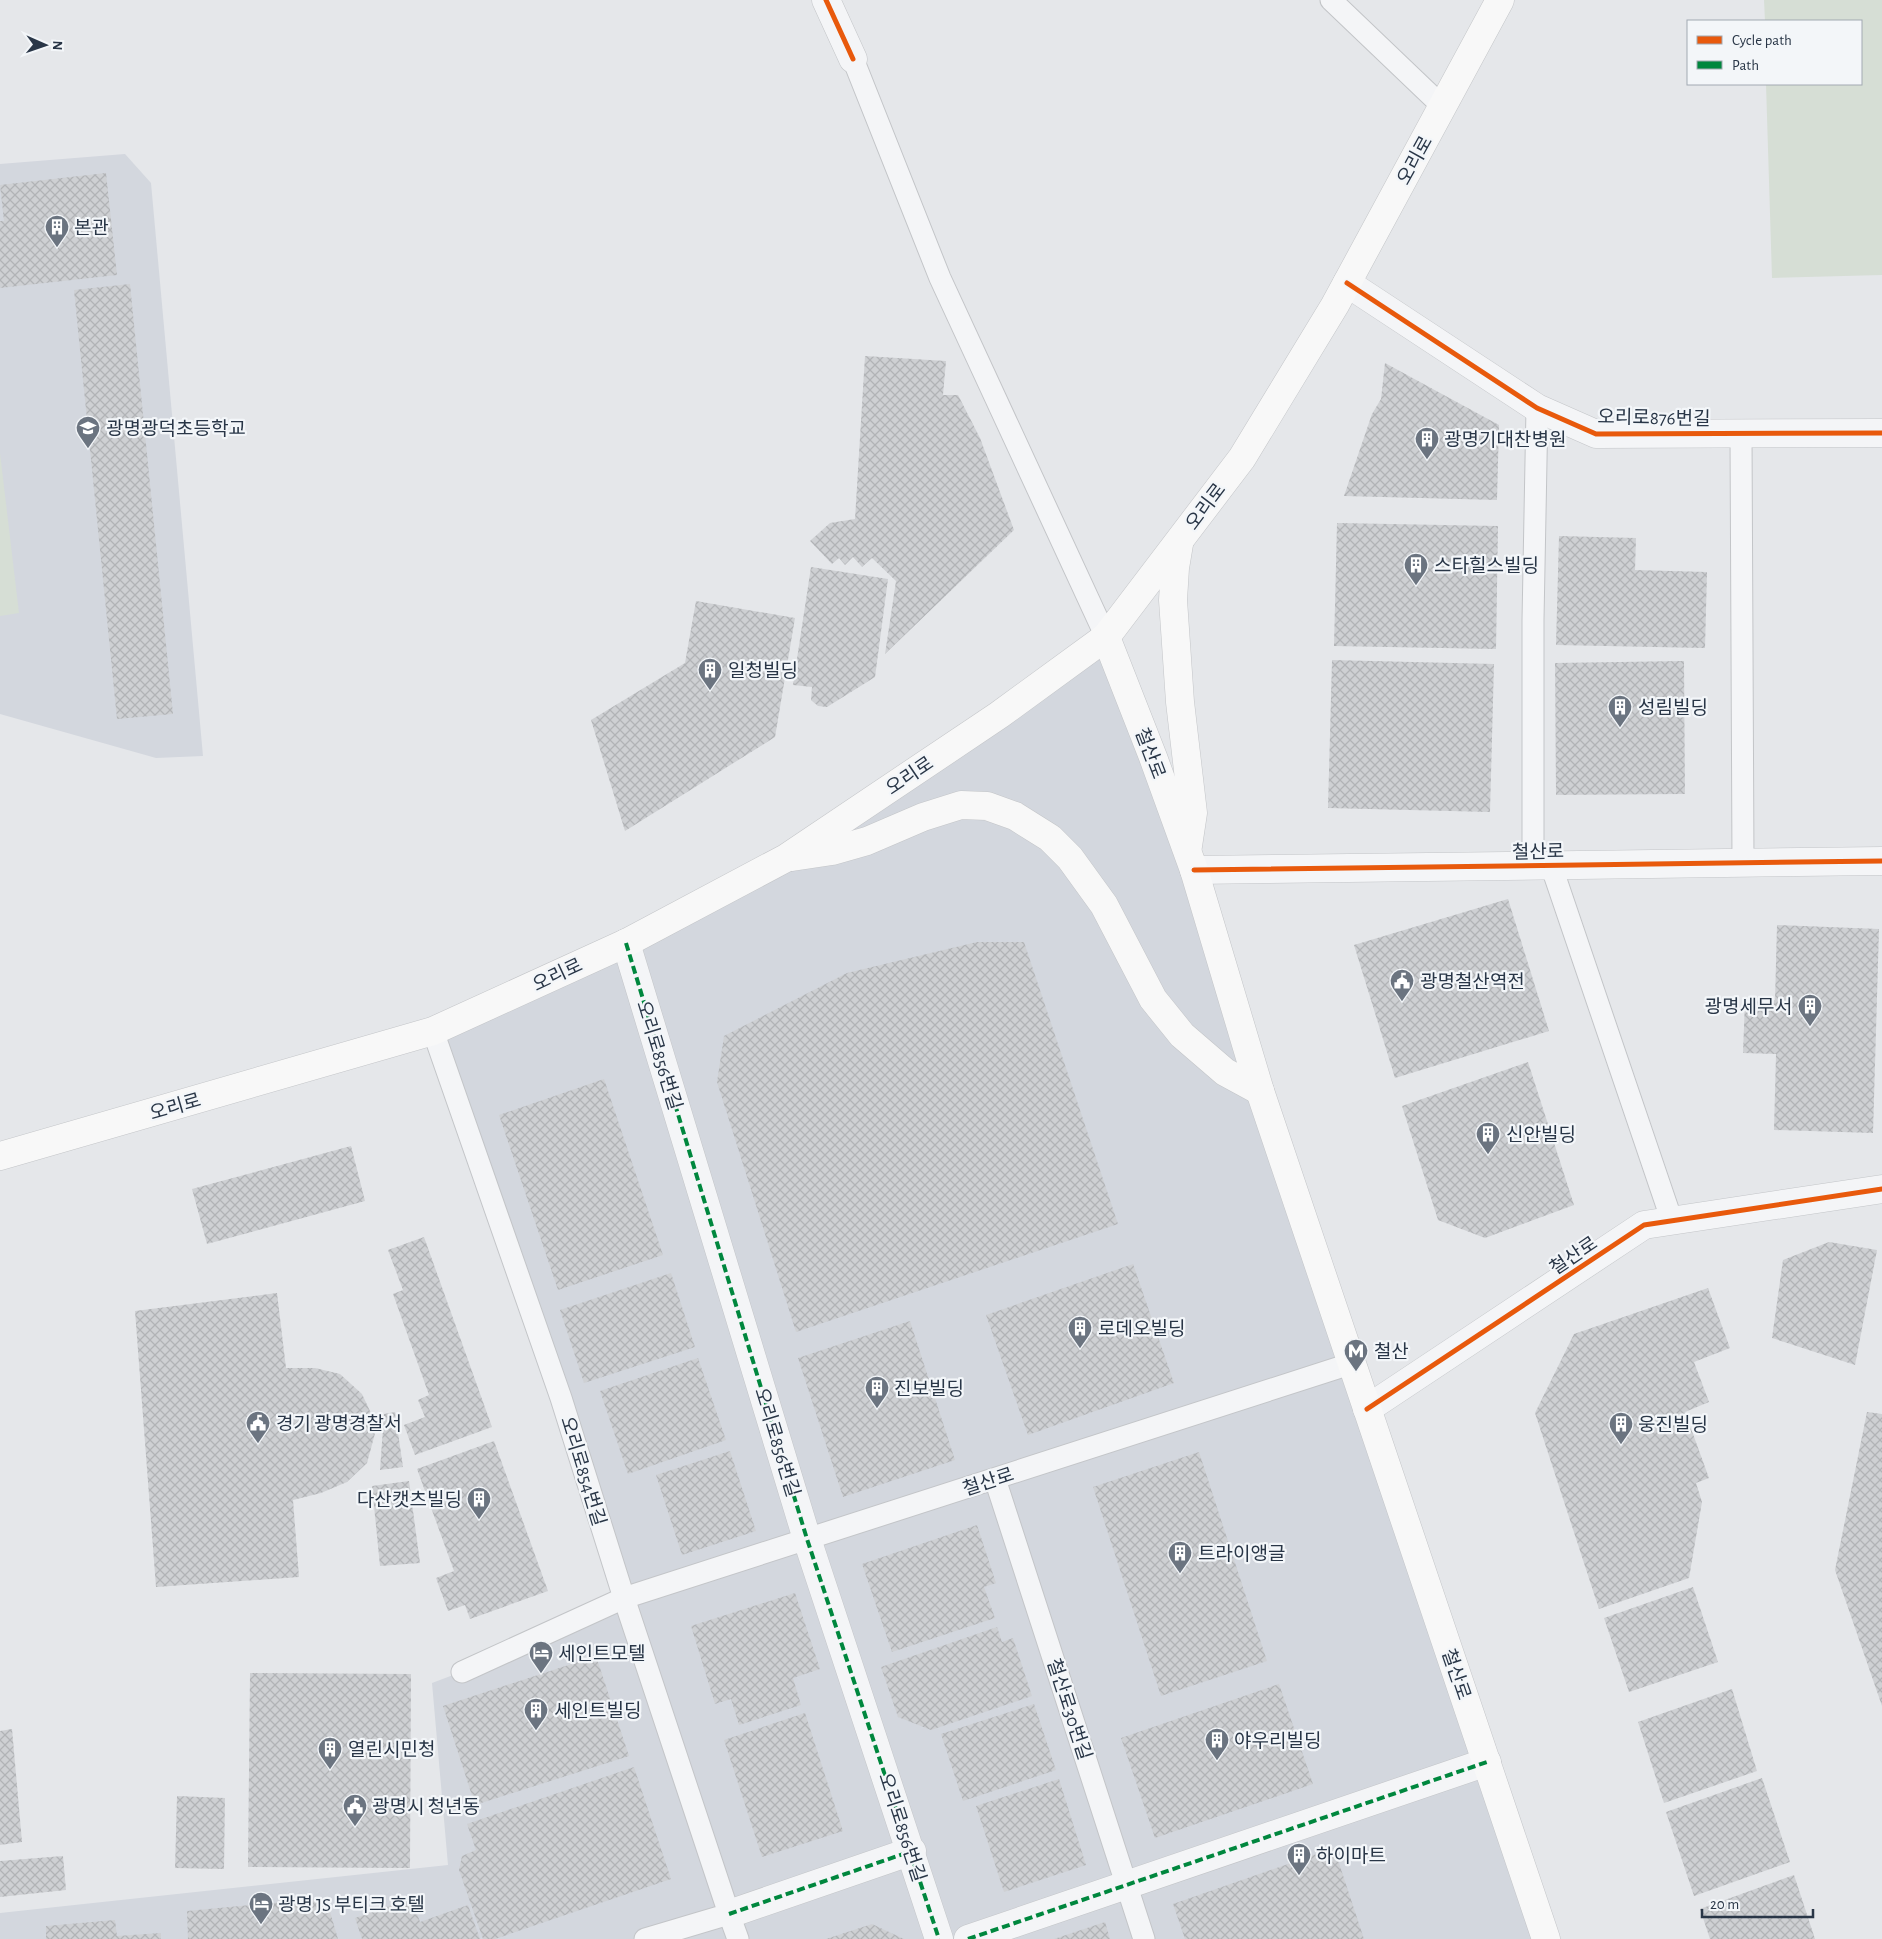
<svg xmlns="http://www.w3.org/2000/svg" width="1882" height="1939" viewBox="0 0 1882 1939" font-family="'Alegreya Sans','Noto Sans KR',sans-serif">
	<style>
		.built { fill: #d3d7de }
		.pitch { fill: #d6ded5 }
		.building { fill: url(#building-cross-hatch) }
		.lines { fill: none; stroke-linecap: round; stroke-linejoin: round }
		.service-casing { stroke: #c3c5c8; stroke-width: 23 }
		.pedestrian-casing { stroke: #c3c5c8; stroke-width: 29 }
		.minor-casing { stroke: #c3c5c8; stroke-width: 29 }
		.secondary-casing { stroke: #c3c5c8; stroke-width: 29 }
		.service { stroke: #f4f5f7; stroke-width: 21 }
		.pedestrian { stroke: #f4f5f7; stroke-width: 28 }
		.minor { stroke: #f4f5f7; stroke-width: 28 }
		.secondary { stroke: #f8f8f8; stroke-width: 28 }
		.quiet { stroke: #00873e; stroke-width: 4; stroke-dasharray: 8 4; stroke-linecap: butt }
		.cycleway-casing { stroke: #f3f6f9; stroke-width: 8 }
		.cycleway { stroke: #e8590c; stroke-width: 5 }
		.labels { text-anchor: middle; stroke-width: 4.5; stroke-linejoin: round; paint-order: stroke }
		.street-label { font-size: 19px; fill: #293647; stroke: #f3f6f9 }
		.poi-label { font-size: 19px; fill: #293647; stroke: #f3f6f9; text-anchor: start }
	</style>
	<defs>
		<pattern id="building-cross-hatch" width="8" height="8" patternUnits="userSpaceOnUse" patternTransform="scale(1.25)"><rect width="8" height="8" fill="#ced0d3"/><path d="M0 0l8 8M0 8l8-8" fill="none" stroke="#b1b3b6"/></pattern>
	</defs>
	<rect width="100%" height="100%" fill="#e5e7ea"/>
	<g class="built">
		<polygon points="125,154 151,183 203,756 156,758 0,714 0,164"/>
		<polygon points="1106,637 1546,1939 0,1939 0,1913 448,1865 432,1683 575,1629 624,1598 433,1031 786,858"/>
	</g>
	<g class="pitch">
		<polygon points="1764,0 1882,0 1882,275 1772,278 1766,84 1861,84 1861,21 1765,21"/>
		<polygon points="0,453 19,613 0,616"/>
	</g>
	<g class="building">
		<polygon points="106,173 117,275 0,288 0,221 4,221 0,185"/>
		<polygon points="130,284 173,714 117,719 74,290"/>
		<polygon points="865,356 946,361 943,395 958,395 980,438 1014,530 885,654 896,581 872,558 862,567 853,557 845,565 839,558 832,564 810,541 830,523 855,519"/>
		<polygon points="1385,363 1499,425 1497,500 1344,496 1372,414 1381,399"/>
		<polygon points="1337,523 1498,526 1496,649 1334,646"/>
		<polygon points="1559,536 1636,538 1635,570 1707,572 1705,648 1556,645"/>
		<polygon points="811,567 888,579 875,677 827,707 818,706 811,700 812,687 793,685"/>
		<polygon points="696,601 795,618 775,737 625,831 591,720 685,663"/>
		<polygon points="1332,660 1494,664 1490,812 1328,808"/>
		<polygon points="1684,661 1685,794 1556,795 1555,663"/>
		<polygon points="1508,899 1549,1031 1395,1078 1354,945"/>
		<polygon points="1777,925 1879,929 1873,1133 1774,1130 1776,1054 1743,1053 1745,1001 1775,1000"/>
		<polygon points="977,942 1024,942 1118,1224 796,1332 717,1082 724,1036 847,973"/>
		<polygon points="1528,1062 1574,1205 1485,1238 1438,1220 1402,1106"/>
		<polygon points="604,1079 663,1255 558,1290 499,1115"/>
		<polygon points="351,1146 365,1201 207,1244 192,1189"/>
		<polygon points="424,1237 492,1427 415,1455 404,1425 425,1417 418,1400 429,1395 393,1294 403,1290 388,1250"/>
		<polygon points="1829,1242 1877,1250 1855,1365 1772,1338 1783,1260"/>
		<polygon points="1133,1264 1174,1383 1028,1435 986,1315"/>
		<polygon points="671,1273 695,1347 584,1383 560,1310"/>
		<polygon points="1708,1288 1730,1348 1694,1362 1709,1402 1685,1412 1709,1478 1696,1483 1702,1502 1689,1578 1599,1609 1535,1413 1574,1334"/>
		<polygon points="277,1293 286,1368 315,1368 340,1374 362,1394 377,1426 367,1463 347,1482 321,1493 293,1500 299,1577 156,1587 135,1311"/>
		<polygon points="910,1321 955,1460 843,1497 798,1358"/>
		<polygon points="698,1358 726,1440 628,1474 600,1391"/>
		<polygon points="395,1412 403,1467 380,1470 384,1414"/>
		<polygon points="1867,1412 1882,1414 1882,1706 1835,1570"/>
		<polygon points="494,1441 548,1591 470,1619 465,1605 448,1611 436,1578 454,1571 417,1469"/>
		<polygon points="730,1451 756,1531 682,1555 656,1475"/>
		<polygon points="1199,1452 1267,1661 1161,1696 1093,1487"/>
		<polygon points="409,1481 420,1563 380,1566 372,1486"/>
		<polygon points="977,1525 996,1583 984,1587 995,1618 892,1652 862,1564"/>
		<polygon points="1693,1587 1718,1662 1629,1692 1604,1618"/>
		<polygon points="795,1593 820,1669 793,1678 801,1705 739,1725 731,1699 715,1704 691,1626"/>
		<polygon points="997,1627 1002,1642 1013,1638 1032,1696 931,1730 898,1717 881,1667"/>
		<polygon points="596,1656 629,1756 475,1805 443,1706"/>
		<polygon points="250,1673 411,1674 410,1868 248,1867"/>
		<polygon points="1279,1684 1313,1784 1155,1838 1121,1738"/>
		<polygon points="1732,1689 1757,1771 1664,1803 1638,1722"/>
		<polygon points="1034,1704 1056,1770 963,1801 941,1734"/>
		<polygon points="805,1713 843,1831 762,1857 724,1740"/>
		<polygon points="12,1729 22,1842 0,1845 0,1731"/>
		<polygon points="634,1767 671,1879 495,1939 483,1939 459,1870 462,1856 476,1850 467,1824"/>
		<polygon points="1762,1778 1790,1862 1694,1896 1666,1812"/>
		<polygon points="1059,1779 1086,1865 1004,1892 976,1806"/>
		<polygon points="177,1796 225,1798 224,1869 175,1868"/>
		<polygon points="1334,1848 1364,1939 1185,1939 1173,1904"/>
		<polygon points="63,1856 66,1890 0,1897 0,1861"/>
		<polygon points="1794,1875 1815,1939 1710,1939 1700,1909"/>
		<polygon points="326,1898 338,1939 188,1939 187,1911"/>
		<polygon points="412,1898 420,1922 468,1905 480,1939 362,1939 355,1918"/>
		<polygon points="115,1920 117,1936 161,1933 161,1939 46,1939 46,1926"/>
		<polygon points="1105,1922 1110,1939 1054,1939"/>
		<polygon points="872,1924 904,1939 826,1939"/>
	</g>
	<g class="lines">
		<defs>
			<g id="service">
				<polyline points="1331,0 1443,107"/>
				<polyline points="853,59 940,278 1106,637"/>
				<polyline points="1741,434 1743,863"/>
				<polyline points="1551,865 1672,1221"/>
				<polyline points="1533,866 1533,620 1537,408"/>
				<polyline points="433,1031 561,1398 624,1598 729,1914 645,1939"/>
				<polyline points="995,1479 1144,1939"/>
				<polyline points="462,1672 624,1598 1353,1363"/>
				<polyline points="729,1914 738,1939"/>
			</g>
			<g id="pedestrian">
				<polyline points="626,943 807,1539 939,1939"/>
				<polyline points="729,1914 912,1851"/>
				<polyline points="968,1939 1487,1762"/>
			</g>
			<g id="minor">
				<polyline points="826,0 853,59"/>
				<polyline points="1347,283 1537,408 1596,434 1882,433"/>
				<polyline points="1194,870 1882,861"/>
				<polyline points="1367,1409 1644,1225 1882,1189"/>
			</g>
			<g id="secondary">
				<polyline points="1179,544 1175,568 1173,600 1180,702 1193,813 1188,846"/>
				<polyline points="1106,637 1153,757 1194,870 1260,1091 1546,1939"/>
				<polyline points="792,857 832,851 867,841 923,817 961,805 987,806 1015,816 1050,838 1070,858 1104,905 1153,999 1182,1035 1225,1072 1260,1091"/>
				<polyline points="0,1156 433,1031 626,943 786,858 999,715 1106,637 1242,458 1335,305 1500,0"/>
			</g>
		</defs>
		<use href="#service" class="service-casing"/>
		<use href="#pedestrian" class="pedestrian-casing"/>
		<use href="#minor" class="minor-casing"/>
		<use href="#secondary" class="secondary-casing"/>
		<use href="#service" class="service"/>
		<use href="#pedestrian" class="pedestrian"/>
		<use href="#minor" class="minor"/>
		<use href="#secondary" class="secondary"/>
		<g class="quiet">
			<polyline points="626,943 807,1539 939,1939"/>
			<polyline points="729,1914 912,1851"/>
			<polyline points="968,1939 1487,1762"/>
		</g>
		<defs>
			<g id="cycleway">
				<polyline points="826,0 853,59"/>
				<polyline points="1347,283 1537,408 1596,434 1882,433"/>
				<polyline points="1194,870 1882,861"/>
				<polyline points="1367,1409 1644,1225 1882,1189"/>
			</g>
		</defs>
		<use href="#cycleway" class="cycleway-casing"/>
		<use href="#cycleway" class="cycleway"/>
	</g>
	<defs>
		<symbol id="building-pin" viewBox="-11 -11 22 30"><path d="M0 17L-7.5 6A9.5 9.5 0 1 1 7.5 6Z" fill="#6b7480" stroke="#f3f6f9"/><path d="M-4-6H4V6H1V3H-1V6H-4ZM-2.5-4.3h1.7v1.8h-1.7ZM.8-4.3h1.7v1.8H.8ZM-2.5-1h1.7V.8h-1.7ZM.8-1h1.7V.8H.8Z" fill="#fff"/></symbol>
		<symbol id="school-pin" viewBox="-11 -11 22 30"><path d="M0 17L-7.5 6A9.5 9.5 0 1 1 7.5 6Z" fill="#6b7480" stroke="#f3f6f9"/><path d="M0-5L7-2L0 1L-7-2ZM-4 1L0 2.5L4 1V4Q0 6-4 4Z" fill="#fff"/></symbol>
		<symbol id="civic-pin" viewBox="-11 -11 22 30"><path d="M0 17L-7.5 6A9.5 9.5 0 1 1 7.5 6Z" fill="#6b7480" stroke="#f3f6f9"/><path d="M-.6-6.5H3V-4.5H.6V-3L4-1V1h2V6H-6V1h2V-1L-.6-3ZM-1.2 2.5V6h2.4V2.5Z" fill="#fff"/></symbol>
		<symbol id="metro-pin" viewBox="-11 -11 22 30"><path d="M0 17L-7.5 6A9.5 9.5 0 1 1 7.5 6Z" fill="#6b7480" stroke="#f3f6f9"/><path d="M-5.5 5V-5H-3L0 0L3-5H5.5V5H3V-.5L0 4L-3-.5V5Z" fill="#fff"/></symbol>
		<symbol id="hotel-pin" viewBox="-11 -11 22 30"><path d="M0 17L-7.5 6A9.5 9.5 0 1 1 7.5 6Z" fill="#6b7480" stroke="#f3f6f9"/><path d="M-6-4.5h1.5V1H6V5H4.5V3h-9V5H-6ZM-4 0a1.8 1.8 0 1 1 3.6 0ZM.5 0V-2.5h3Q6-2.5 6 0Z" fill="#fff"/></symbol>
	</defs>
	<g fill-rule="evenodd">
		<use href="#building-pin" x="43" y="213" width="28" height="38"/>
		<use href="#school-pin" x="74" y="414" width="28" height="38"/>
		<use href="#building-pin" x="1413" y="425" width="28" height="38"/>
		<use href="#building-pin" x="1402" y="551" width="28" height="38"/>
		<use href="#building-pin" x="696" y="656" width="28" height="38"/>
		<use href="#building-pin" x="1606" y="693" width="28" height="38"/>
		<use href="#civic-pin" x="1388" y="967" width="28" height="38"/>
		<use href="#building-pin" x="1796" y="992" width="28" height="38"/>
		<use href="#building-pin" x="1474" y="1120" width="28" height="38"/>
		<use href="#building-pin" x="1066" y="1314" width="28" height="38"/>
		<use href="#metro-pin" x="1342" y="1337" width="28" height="38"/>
		<use href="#building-pin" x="863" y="1374" width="28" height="38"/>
		<use href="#civic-pin" x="244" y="1409" width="28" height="38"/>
		<use href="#building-pin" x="1607" y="1410" width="28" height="38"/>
		<use href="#building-pin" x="465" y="1485" width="28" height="38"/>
		<use href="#building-pin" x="1166" y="1539" width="28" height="38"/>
		<use href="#hotel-pin" x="527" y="1639" width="28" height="38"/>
		<use href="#building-pin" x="522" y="1696" width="28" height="38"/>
		<use href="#building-pin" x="1203" y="1726" width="28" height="38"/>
		<use href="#building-pin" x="316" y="1735" width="28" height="38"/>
		<use href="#civic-pin" x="341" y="1792" width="28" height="38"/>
		<use href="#building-pin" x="1285" y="1841" width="28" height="38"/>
		<use href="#hotel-pin" x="247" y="1890" width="28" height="38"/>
	</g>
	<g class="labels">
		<g class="street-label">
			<text transform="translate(1414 160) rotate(-61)" y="7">오리로</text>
			<text transform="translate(1654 417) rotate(1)" y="7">오리로876번길</text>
			<text transform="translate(1205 506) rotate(-53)" y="7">오리로</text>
			<text transform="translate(1151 753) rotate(69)" y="7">철산로</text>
			<text transform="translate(909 775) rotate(-34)" y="7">오리로</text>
			<text transform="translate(1538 851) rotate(-1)" y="7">철산로</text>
			<text transform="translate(557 974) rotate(-25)" y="7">오리로</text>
			<text transform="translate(660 1055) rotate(73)" y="7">오리로856번길</text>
			<text transform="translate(175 1106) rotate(-16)" y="7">오리로</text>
			<text transform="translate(1573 1255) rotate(-34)" y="7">철산로</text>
			<text transform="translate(778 1442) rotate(73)" y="7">오리로856번길</text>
			<text transform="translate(584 1471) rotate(73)" y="7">오리로854번길</text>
			<text transform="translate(988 1481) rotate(-18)" y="7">철산로</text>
			<text transform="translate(1457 1674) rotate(71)" y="7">철산로</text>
			<text transform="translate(1070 1709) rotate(72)" y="7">철산로30번길</text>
			<text transform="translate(903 1827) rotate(72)" y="7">오리로856번길</text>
		</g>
		<g class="poi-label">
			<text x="74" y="234">본관</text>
			<text x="106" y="435">광명광덕초등학교</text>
			<text x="1444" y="446">광명기대찬병원</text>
			<text x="1434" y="572">스타힐스빌딩</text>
			<text x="728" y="677">일청빌딩</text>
			<text x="1638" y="714">성림빌딩</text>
			<text x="1420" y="988">광명철산역전</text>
			<text x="1792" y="1013" text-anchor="end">광명세무서</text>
			<text x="1506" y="1141">신안빌딩</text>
			<text x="1098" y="1335">로데오빌딩</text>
			<text x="1374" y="1358">철산</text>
			<text x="894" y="1395">진보빌딩</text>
			<text x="276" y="1430">경기 광명경찰서</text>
			<text x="1638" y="1431">웅진빌딩</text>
			<text x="462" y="1506" text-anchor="end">다산캣츠빌딩</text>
			<text x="1198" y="1560">트라이앵글</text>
			<text x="558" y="1660">세인트모텔</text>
			<text x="554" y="1717">세인트빌딩</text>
			<text x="1234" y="1747">야우리빌딩</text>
			<text x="348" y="1756">열린시민청</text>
			<text x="372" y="1813">광명시 청년동</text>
			<text x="1316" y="1862">하이마트</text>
			<text x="278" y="1911">광명 JS 부티크 호텔</text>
		</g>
	</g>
	<rect x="1687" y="20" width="175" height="65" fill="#f3f6f9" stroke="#a2a9b2"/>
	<rect x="1697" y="36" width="25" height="8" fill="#e8590c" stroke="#a2a9b2"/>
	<text x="1732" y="45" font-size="15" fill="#293647">Cycle path</text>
	<rect x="1697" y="61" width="25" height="8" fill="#00873e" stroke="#a2a9b2"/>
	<text x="1732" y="70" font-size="15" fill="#293647">Path</text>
	<g transform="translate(45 45) rotate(92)" stroke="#f3f6f9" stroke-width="4" paint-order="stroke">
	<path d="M0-4L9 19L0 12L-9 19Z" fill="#293647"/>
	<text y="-8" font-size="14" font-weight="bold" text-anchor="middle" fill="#293647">N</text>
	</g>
	<path d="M1702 1909v8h111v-8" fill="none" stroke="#293647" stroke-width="2.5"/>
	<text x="1710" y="1909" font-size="15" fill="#293647" stroke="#f3f6f9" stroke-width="4" paint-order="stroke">20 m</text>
</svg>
